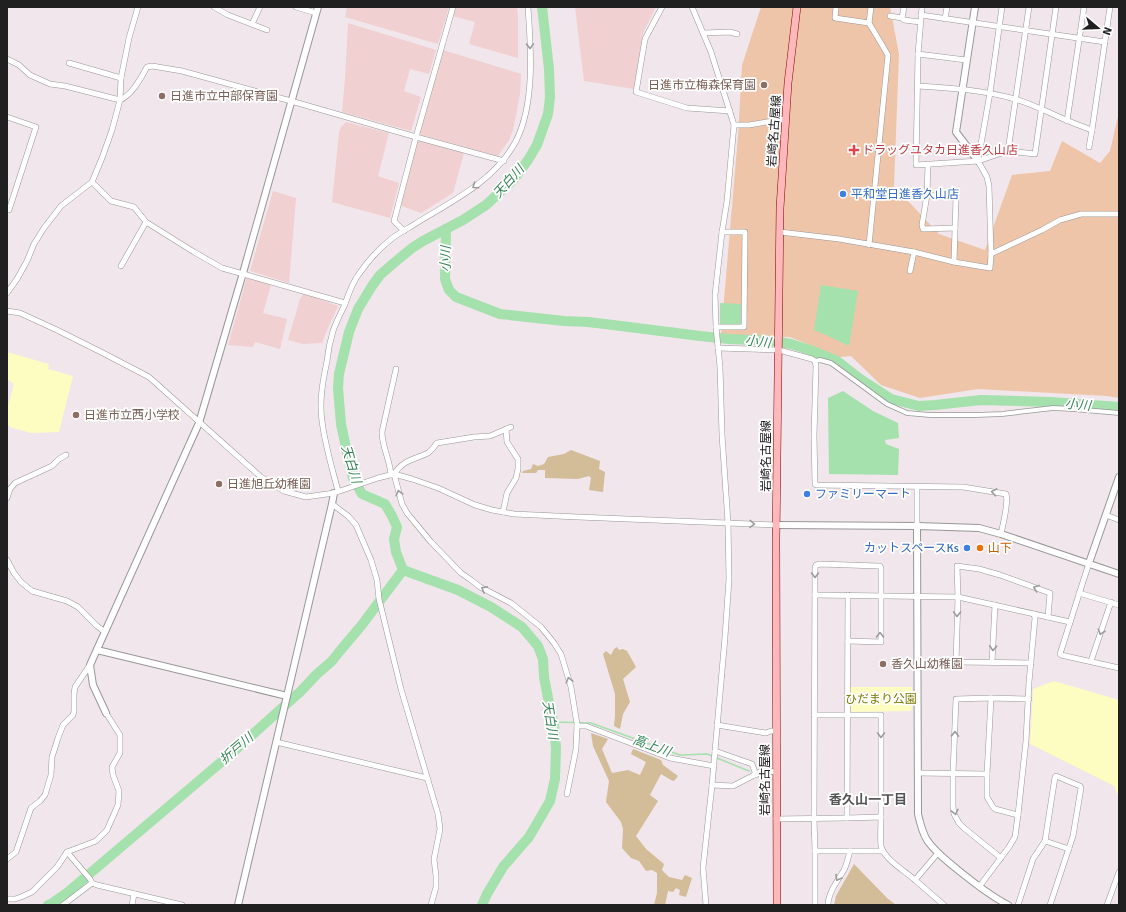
<svg xmlns="http://www.w3.org/2000/svg" width="1126" height="912" viewBox="0 0 1126 912" font-family="Signika,'Noto Sans JP',sans-serif">
	<style>
		.farmland { fill: #f0d0d1 }
		.grass { fill: #eec5a9 }
		.forest { fill: #d3bc98 }
		.park { fill: #fdfcc1 }
		.water { fill: #a4e1ac }
		.lines { fill: none; stroke-linecap: round; stroke-linejoin: round }
		.stream { stroke: #a4e1ac; stroke-width: 1.5 }
		.river { stroke: #a4e1ac; stroke-width: 10 }
		.pedestrian-casing { stroke: #979797; stroke-width: 5.5 }
		.minor-casing { stroke: #979797; stroke-width: 6 }
		.tertiary-casing { stroke: #979797; stroke-width: 8 }
		.secondary-casing { stroke: #7e0200; stroke-width: 8 }
		.pedestrian { stroke: #fff; stroke-width: 4 }
		.minor { stroke: #fff; stroke-width: 5 }
		.tertiary { stroke: #fff; stroke-width: 6 }
		.secondary { stroke: #fdb8bb; stroke-width: 7 }
		.oneway { stroke: #9b9b9b }
		.education-dot { fill: #8d6e63; stroke: #fff; stroke-width: 1.5 }
		.health-dot { fill: #e0444e; stroke: #fff; stroke-width: 1.5 }
		.shop-dot { fill: #3f7fe0; stroke: #fff; stroke-width: 1.5 }
		.food-dot { fill: #e8710a; stroke: #fff; stroke-width: 1.5 }
		.labels { text-anchor: middle; stroke-width: 3.5; stroke-linejoin: round; paint-order: stroke }
		.education-label { font-size: 12px; fill: #785e54; stroke: #fff; text-anchor: start }
		.street-label { font-size: 12px; fill: #202020; stroke: #fff }
		.health-label { font-size: 12px; fill: #be3a42; stroke: #fff; text-anchor: start }
		.shop-label { font-size: 12px; fill: #366cbe; stroke: #fff; text-anchor: start }
		.food-label { font-size: 12px; fill: #c56008; stroke: #fff; text-anchor: start }
		.park-label { font-size: 12px; fill: #7a7906; stroke: #fff }
		.water-label { font-size: 13px; font-style: italic; fill: #368456; stroke: #fff }
		.neighbourhood-label { font-size: 13px; font-weight: bold; fill: #535353; stroke: #fff }
	</style>
	<rect width="100%" height="100%" fill="#f1e6eb"/>
	<g class="farmland">
		<polygon points="347,7 449,7 438,44 345,17"/>
		<polygon points="455,7 517,7 518,16 518,58 469,44 475,22 452,16"/>
		<polygon points="575,7 656,7 643,33 634,89 584,81"/>
		<polygon points="348,23 436,50 429,74 410,69 404,91 421,97 411,131 342,112 345,79"/>
		<polygon points="443,50 521,74 520,94 513,130 509,140 498,156 418,134"/>
		<polygon points="346,122 389,133 378,176 399,183 390,218 332,202 339,133 341,127"/>
		<polygon points="421,140 464,153 453,193 421,213 399,205 416,142"/>
		<polygon points="273,191 296,198 289,283 250,271"/>
		<polygon points="247,277 271,285 263,313 287,319 280,349 255,342 253,347 228,345"/>
		<polygon points="304,293 338,306 328,328 322,343 303,344 288,340 300,299"/>
	</g>
	<polygon class="grass" points="761,7 890,7 899,54 894,186 939,234 985,250 1012,175 1050,171 1062,141 1100,163 1110,151 1119,112 1119,398 1107,396 978,389 920,398 881,385 851,356 840,357 790,337 721,335 738,136 742,65"/>
	<g class="forest">
		<polygon points="571,450 600,461 599,469 605,472 603,492 589,490 591,478 589,476 578,479 545,478 545,470 538,470 536,473 522,473 523,471 531,469 533,464 538,466 544,464 548,457 564,454"/>
		<polygon points="617,647 619,650 623,649 627,651 636,667 623,679 630,702 623,714 620,729 614,726 615,716 615,694 603,654 606,651 611,655 614,649"/>
		<polygon points="591,733 608,739 602,749 612,773 628,770 640,775 646,762 631,754 633,749 661,760 663,765 678,776 674,781 671,780 661,774 650,795 658,801 636,836 646,849 664,864 662,870 669,877 682,880 685,875 692,878 686,897 679,895 680,890 676,888 673,892 668,891 665,905 654,905 657,893 657,873 652,870 646,871 639,861 631,858 622,848 623,829 621,822 606,802 609,781 593,746"/>
		<polygon points="854,864 887,898 896,905 834,905 836,896"/>
	</g>
	<g class="park">
		<polygon points="7,352 49,364 48,369 73,376 59,432 31,433 10,427 7,423 7,409 14,384 7,379"/>
		<polygon points="1054,681 1119,700 1119,798 1114,786 1030,744 1033,689"/>
		<polygon points="849,687 912,687 912,709 910,711 852,712 851,711"/>
	</g>
	<g class="water">
		<polygon points="821,285 858,291 849,346 828,336 814,330"/>
		<polygon points="720,303 741,304 742,326 720,324"/>
		<polygon points="843,391 873,411 898,423 899,438 885,440 886,444 899,449 898,475 829,474 828,398"/>
	</g>
	<g class="lines">
		<polyline class="stream" points="554,722 591,723 680,755 707,754 749,771"/>
		<g class="river">
			<polyline points="446,229 445,279 449,290 456,297 500,314 564,321 588,322 613,325 700,336 729,339 774,341 791,344 810,350 837,361 860,379 891,399 919,406 935,405 981,400 1051,402 1119,407"/>
			<polyline points="48,905 51,904 68,892 233,752 301,691 317,674 332,661 339,652 361,626 403,570"/>
			<polyline points="482,905 487,894 503,867 529,837 539,820 550,801 555,779 556,748 554,725 548,698 544,677 543,659 538,646 522,627 491,607 458,590 403,570 396,552 394,539 397,527 392,516 385,504 362,494 353,478 349,462 341,424 338,388 339,374 349,332 358,309 372,286 380,275 395,262 412,248 423,241 463,220 486,205 514,179 528,160 537,145 548,114 550,97 549,69 542,7"/>
		</g>
		<defs>
			<polyline id="pedestrian" points="815,361 820,360 831,363 887,404 907,413 930,415 976,415 1002,414 1053,408 1073,409 1119,413"/>
			<g id="minor">
				<polyline points="214,7 228,15 267,30"/>
				<polyline points="296,7 316,13"/>
				<polyline points="662,7 645,39 636,92 687,108 730,111"/>
				<polyline points="692,7 711,52 734,125 727,201 722,232 715,295 716,327 720,367 722,435 728,523 729,579 725,637 712,785 703,868 706,905"/>
				<polyline points="836,7 835,18 869,23 871,7"/>
				<polyline points="904,7 902,18 904,20 920,22"/>
				<polyline points="922,7 918,54 916,165 978,161 1008,151 1035,154 1056,7"/>
				<polyline points="921,15 1105,42"/>
				<polyline points="890,16 902,18"/>
				<polyline points="945,19 947,7"/>
				<polyline points="869,23 888,55 869,245"/>
				<polyline points="252,24 260,7"/>
				<polyline points="703,33 730,32 737,34"/>
				<polyline points="918,54 966,60"/>
				<path d="M7,59l12,6 11,10 20,9 15,2 55,14c13,-6 20,-21 27,-33l5,-1 30,5 109,30 125,36 88,24"/>
				<polyline points="69,63 121,78"/>
				<path d="M918,86c33,2 65,4 97,13 18,5 34,14 51,21 9,4 18,7 26,10l18,-123"/>
				<polyline points="7,117 36,127 9,210 7,208"/>
				<polyline points="1067,121 1084,7"/>
				<polyline points="734,125 749,125 785,119"/>
				<polyline points="1089,147 1092,130"/>
				<polyline points="1008,151 1029,7"/>
				<polyline points="928,164 927,195 956,198 954,262"/>
				<polyline points="92,182 111,201 134,207 146,222 194,252 222,268 345,303"/>
				<polyline points="927,195 922,225 923,229 955,228"/>
				<polyline points="404,231 394,221 416,137 453,7"/>
				<polyline points="780,232 839,239 914,252 954,262 990,268 991,254 989,186 987,177 978,161 990,93 1002,7"/>
				<polyline points="991,254 1042,230 1060,220 1081,214 1119,214"/>
				<polyline points="121,266 146,222"/>
				<polyline points="910,271 914,252"/>
				<polyline points="7,293 17,279 27,261 34,244 44,228 61,206 70,199 92,182 102,158 112,130 120,100 121,78 129,38 138,7"/>
				<polyline points="7,311 20,313 57,330 103,353 149,377 261,477 284,491 306,497 334,493 378,478 394,474 412,479 438,488 475,505 492,510 514,514 578,517 777,525"/>
				<polyline points="716,327 744,327 745,232 722,232"/>
				<path d="M718,348l61,2 33,9 3,2 1,5 -2,70 1,48 1,1 147,2 43,7c3,8 -3,30 -5,40"/>
				<path d="M511,427l-21,9 -16,1 -37,6c-3,4 -5,7 -9,10 -14,7 -24,6 -34,21l8,30 5,9 24,29 30,31 10,7 9,7 31,16 30,24 13,16 7,11 10,33 6,37 -1,25 -9,45"/>
				<path d="M391,475c-1,-15 -9,-28 -9,-43l14,-63"/>
				<path d="M338,491c-6,-23 -13,-46 -16,-70 -3,-20 1,-41 5,-60 1,-10 3,-20 6,-30 3,-9 8,-18 12,-27 4,-11 7,-21 14,-30 8,-12 20,-25 31,-34 7,-6 17,-11 25,-16 37,-23 80,-43 101,-83 19,-37 15,-93 12,-134"/>
				<polyline points="7,498 10,489 15,483 52,466 59,459 66,455"/>
				<polyline points="332,504 348,516 356,525 371,560 377,580 379,599 401,689 438,814 440,829 434,859 436,876 436,887 431,905"/>
				<polyline points="503,512 507,493 516,478 518,469 518,459 516,456 507,442 506,429"/>
				<polyline points="1106,515 1119,520"/>
				<polyline points="917,526 917,487"/>
				<polyline points="7,560 14,573 21,582 32,591 67,601 78,607 97,626 105,632"/>
				<polyline points="1089,563 1060,654 1061,655 1119,668"/>
				<polyline points="1079,593 1119,605"/>
				<polyline points="815,595 958,597 1070,622"/>
				<polyline points="1091,661 1111,602"/>
				<polyline points="992,662 995,605"/>
				<polyline points="1031,663 956,662 958,597 957,566 979,569 1000,575 1050,593 1048,617"/>
				<polyline points="991,698 987,774 987,797 993,807 995,809 1018,815"/>
				<polyline points="814,715 881,715 881,817"/>
				<polyline points="717,725 766,733 771,731 776,731"/>
				<polyline points="577,726 586,726 670,758 714,766"/>
				<polyline points="276,742 427,778"/>
				<polyline points="715,751 752,764 756,775"/>
				<polyline points="918,773 987,774"/>
				<polyline points="712,785 733,786 762,771 777,772"/>
				<polyline points="847,818 848,595"/>
				<path d="M776,819l71,-1 34,-1c0,9 -1,20 0,29 3,13 24,25 34,34l23,-27"/>
				<polyline points="1045,841 1069,849"/>
				<polyline points="815,851 883,851"/>
				<polyline points="67,852 90,879 92,883 97,885 182,905"/>
				<polyline points="1001,858 964,828 959,823 954,814 953,806 953,773 956,699 991,698 1029,699"/>
				<polyline points="7,859 16,852 31,808 40,801 45,795 51,775 52,757 58,738 63,725 73,715 74,711 74,694 75,687 90,665"/>
				<polyline points="915,880 944,905"/>
				<polyline points="979,887 1009,847 1015,837 1018,815 1026,741 1029,682 1035,618 1034,614"/>
				<polyline points="7,899 15,899 21,897 32,892 57,867 67,852 96,841 107,830 118,805 119,791 113,775 112,767 120,753 120,735 106,713"/>
				<polyline points="63,905 92,883"/>
				<polyline points="132,905 134,894"/>
				<polyline points="815,905 815,851 814,818 815,568 816,565 820,564 878,566 880,566 881,568 881,642 848,641"/>
				<path d="M828,905c0,-12 10,-25 16,-35 3,-6 4,-12 6,-19"/>
				<polyline points="1018,905 1033,859 1045,841 1055,777 1056,776 1080,786 1081,788 1073,836 1050,905"/>
				<polyline points="1107,905 1119,872"/>
			</g>
			<g id="tertiary">
				<polyline points="975,7 956,132 978,161"/>
				<polyline points="777,525 917,526 979,528 1001,534 1119,574"/>
				<path d="M917,526l1,288c2,9 4,18 9,26 8,12 20,21 31,30 16,13 31,25 50,35"/>
				<polyline points="1089,563 1119,477"/>
				<polyline points="97,650 287,696"/>
				<polyline points="106,713 93,685 90,665 199,423 243,273 318,7"/>
				<polyline points="238,905 332,504 334,493"/>
			</g>
			<polyline id="secondary" points="777,905 776,541 780,208 788,83 797,7"/>
		</defs>
		<use href="#pedestrian" class="pedestrian-casing"/>
		<use href="#minor" class="minor-casing"/>
		<use href="#tertiary" class="tertiary-casing"/>
		<use href="#secondary" class="secondary-casing"/>
		<use href="#pedestrian" class="pedestrian"/>
		<use href="#minor" class="minor"/>
		<use href="#tertiary" class="tertiary"/>
		<use href="#secondary" class="secondary"/>
	</g>
	<defs><path id="oneway-chevron" d="M-2-3.5L2.5 0L-2 3.5" fill="none" stroke-width="1.6" stroke-linecap="round" stroke-linejoin="round"/></defs>
	<g class="oneway">
		<use href="#oneway-chevron" transform="translate(530 46) rotate(88)"/>
		<use href="#oneway-chevron" transform="translate(475 186) rotate(145)"/>
		<use href="#oneway-chevron" transform="translate(994 492) rotate(-169)"/>
		<use href="#oneway-chevron" transform="translate(399 493) rotate(-104)"/>
		<use href="#oneway-chevron" transform="translate(752 524) rotate(2)"/>
		<use href="#oneway-chevron" transform="translate(815 575) rotate(90)"/>
		<use href="#oneway-chevron" transform="translate(1036 588) rotate(-160)"/>
		<use href="#oneway-chevron" transform="translate(484 589) rotate(-151)"/>
		<use href="#oneway-chevron" transform="translate(957 614) rotate(92)"/>
		<use href="#oneway-chevron" transform="translate(1101 632) rotate(109)"/>
		<use href="#oneway-chevron" transform="translate(880 635) rotate(-89)"/>
		<use href="#oneway-chevron" transform="translate(993 648) rotate(93)"/>
		<use href="#oneway-chevron" transform="translate(569 680) rotate(-105)"/>
		<use href="#oneway-chevron" transform="translate(955 734) rotate(-88)"/>
		<use href="#oneway-chevron" transform="translate(881 735) rotate(90)"/>
		<use href="#oneway-chevron" transform="translate(955 812) rotate(76)"/>
		<use href="#oneway-chevron" transform="translate(838 878) rotate(121)"/>
	</g>
	<g class="education-dot">
		<circle cx="764" cy="85" r="4"/>
		<circle cx="162" cy="96" r="4"/>
		<circle cx="76" cy="415" r="4"/>
		<circle cx="219" cy="484" r="4"/>
		<circle cx="883" cy="664" r="4"/>
	</g>
	<path class="health-dot" d="M852 144h4v4h4v4h-4v4h-4v-4h-4v-4h4z"/>
	<g class="shop-dot">
		<circle cx="843" cy="194" r="4"/>
		<circle cx="807" cy="494" r="4"/>
		<circle cx="967" cy="548" r="4"/>
	</g>
	<circle class="food-dot" cx="980" cy="548" r="4"/>
	<g class="labels">
		<g class="education-label">
			<text x="756" y="89" text-anchor="end">日進市立梅森保育園</text>
			<text x="170" y="100">日進市立中部保育園</text>
			<text x="84" y="419">日進市立西小学校</text>
			<text x="227" y="488">日進旭丘幼稚園</text>
			<text x="891" y="668">香久山幼稚園</text>
		</g>
		<g class="street-label">
			<text transform="translate(774 131) rotate(-86)" y="4">岩崎名古屋線</text>
			<text transform="translate(766 456) rotate(-90)" y="4">岩崎名古屋線</text>
			<text transform="translate(765 780) rotate(-90)" y="4">岩崎名古屋線</text>
		</g>
		<g class="health-label">
			<text x="862" y="154">ドラッグユタカ日進香久山店</text>
		</g>
		<g class="shop-label">
			<text x="851" y="198">平和堂日進香久山店</text>
			<text x="815" y="498">ファミリーマート</text>
			<text x="959" y="552" text-anchor="end">カットスペースKs</text>
		</g>
		<g class="food-label">
			<text x="988" y="552">山下</text>
		</g>
		<g class="park-label">
			<text x="881" y="703">ひだまり公園</text>
		</g>
		<g class="water-label">
			<text transform="translate(508 181) rotate(-48)" y="5">天白川</text>
			<text transform="translate(445 259) rotate(-89)" y="5">小川</text>
			<text transform="translate(758 341) rotate(6)" y="5">小川</text>
			<text transform="translate(1078 404) rotate(5)" y="5">小川</text>
			<text transform="translate(352 464) rotate(73)" y="5">天白川</text>
			<text transform="translate(551 720) rotate(81)" y="5">天白川</text>
			<text transform="translate(652 745) rotate(20)" y="5">高上川</text>
			<text transform="translate(236 748) rotate(-41)" y="5">折戸川</text>
		</g>
		<g class="neighbourhood-label">
			<text x="868" y="804">香久山一丁目</text>
		</g>
	</g>
	<rect width="1126" height="912" fill="none" stroke="#202020" stroke-width="16"/>
	<g transform="translate(1098 28) rotate(109)" stroke="#ffffff" stroke-width="3" paint-order="stroke">
	<path d="M0-3L7 15L0 10L-7 15Z" fill="#202020"/>
	<text y="-6" font-size="11" font-weight="bold" text-anchor="middle" fill="#202020">N</text>
	</g>
</svg>
